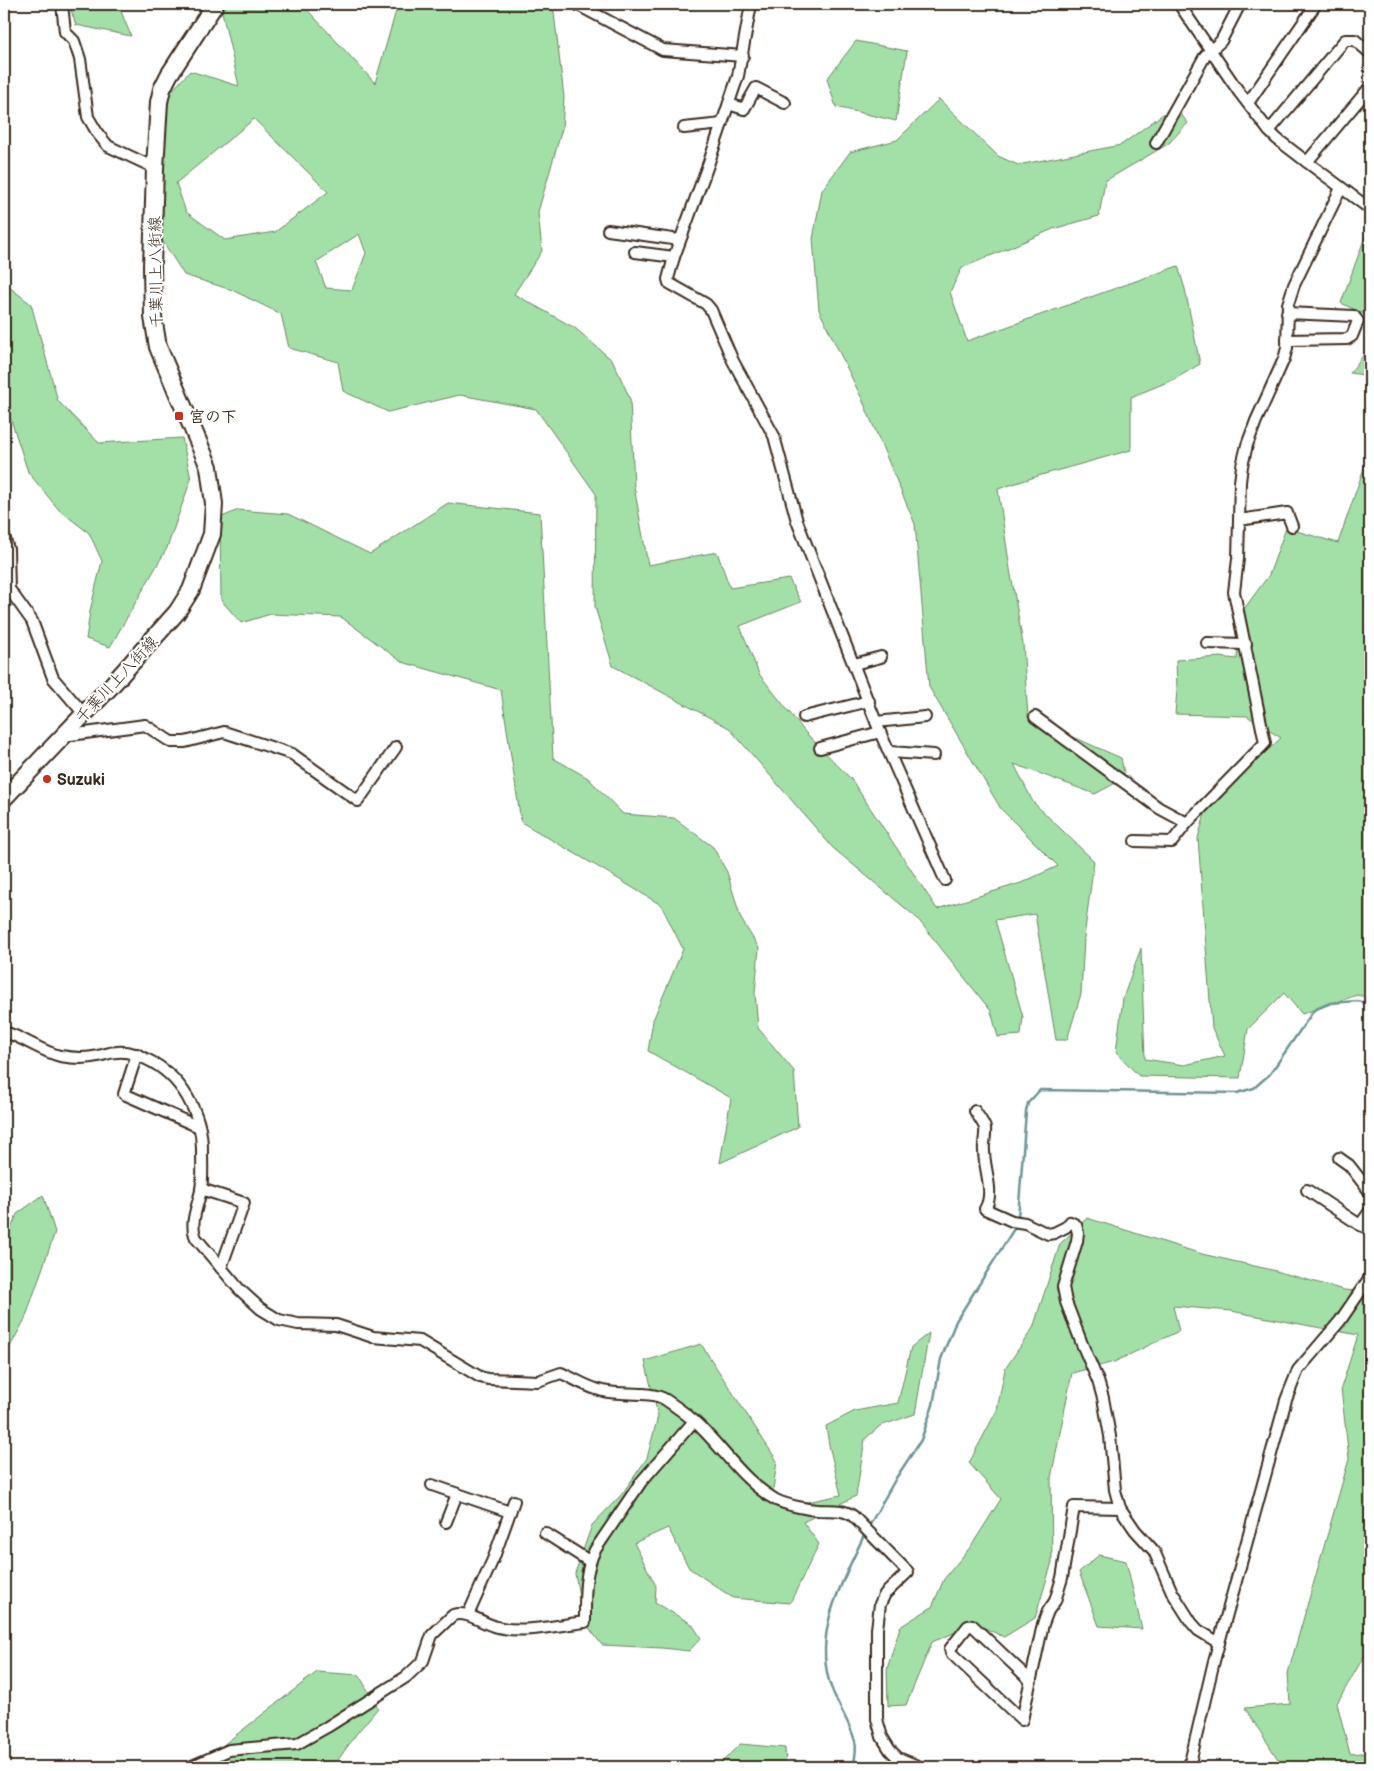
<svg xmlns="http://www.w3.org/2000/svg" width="1374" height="1771" viewBox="0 0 1374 1771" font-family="'Balsamiq Sans','Klee One',sans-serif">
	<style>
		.green { fill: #a2e0a8; stroke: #6e8563; fill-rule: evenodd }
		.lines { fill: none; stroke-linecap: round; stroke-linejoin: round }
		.stream { stroke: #6c9595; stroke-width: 2.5 }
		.street-casing { stroke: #3b2a1e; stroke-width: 14 }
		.primary-casing { stroke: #3b2a1e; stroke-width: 20 }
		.street { stroke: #fff; stroke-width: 10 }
		.primary { stroke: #fff; stroke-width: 16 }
		.poi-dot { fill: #c8321e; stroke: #fff; stroke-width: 2 }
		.labels { text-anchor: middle; stroke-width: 4; stroke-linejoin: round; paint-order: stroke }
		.street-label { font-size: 16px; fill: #3b2a1e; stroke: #fff }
		.poi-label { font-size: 16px; font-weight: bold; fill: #3b2a1e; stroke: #fff; text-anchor: start }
	</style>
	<rect width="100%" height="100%" fill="#fff"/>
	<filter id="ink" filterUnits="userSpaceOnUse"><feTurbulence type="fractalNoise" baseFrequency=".02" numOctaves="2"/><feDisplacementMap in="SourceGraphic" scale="10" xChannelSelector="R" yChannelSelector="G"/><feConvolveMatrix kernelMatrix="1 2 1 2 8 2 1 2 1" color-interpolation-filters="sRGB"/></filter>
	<g filter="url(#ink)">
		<g class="green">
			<polygon points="69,4 118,4 131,36 76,25"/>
			<path d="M227,4h75l73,79 23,-79h155l11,93 -2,32 -24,83 4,39 -28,43 61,34 38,33 17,38 4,87 14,79 69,-13 13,36 59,-9 12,23 -61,24 19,48 46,58 46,47 86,130 84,-26 37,-17 -57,-57 -72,-122 -14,-163 -53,-125 -43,-89 -6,-71 9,-49 28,-38 47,-12 42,-41 59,57 20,9 103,-20 53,-39 14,17 -20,21 -63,37 -6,35 -46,13 -91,39 -12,24 17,49 211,-75 7,23 15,75 -25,15 -44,18v53l-93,26 -40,13 12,80 13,75 5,73 93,41 4,20 -30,16 -81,-30 19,38 61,59 -10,77 -3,56 -14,46h-11l-21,-126 -40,6 28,97 -2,18 -23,2 -7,-26 -74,-93 -84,-70 -104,-120 -116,-62 -18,-59 1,-113 -60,-85 -76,-14 -72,17 -45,-21 -5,-29 -49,-14 -8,-34 -49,-24 -48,-15 -22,-35 1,-74 -14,-50 41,-45 49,15 -17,-74zM254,119l74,73 -53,40 -50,8 -39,-28 -10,-29zM359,234l7,19 -14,37 -26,-2 -10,-26z"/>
			<polygon points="856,41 907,51 896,121 836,107 827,79"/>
			<polygon points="1369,226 1370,227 1370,376 1350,373 1364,354 1368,316 1341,303"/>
			<polygon points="4,283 31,304 58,401 99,443 182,438 191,479 167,548 110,647 86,639 90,611 102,561 89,533 59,510 28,472 4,398"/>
			<polygon points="1365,465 1370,467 1370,998 1357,995 1302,1014 1284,993 1248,1029 1240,1078 1139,1076 1116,1052 1123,998 1141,948 1145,1059 1184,1065 1225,1056 1212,1028 1198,838 1207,807 1281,738 1247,716 1175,714 1177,690 1176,660 1220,657 1237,659 1241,613 1269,575 1286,528 1338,543"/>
			<polygon points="448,503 540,513 553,758 588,778 623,814 674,818 713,847 727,872 741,919 759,948 755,993 758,1028 794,1071 798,1127 720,1163 731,1098 648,1051 653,1020 683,949 661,905 605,871 521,822 501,690 402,662 341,617 271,614 241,623 221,600 220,518 238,510 288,514 370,554"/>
			<polygon points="43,1195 55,1232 25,1319 4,1358 4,1246 17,1214"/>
			<polygon points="1087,1218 1202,1254 1272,1270 1344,1290 1370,1292 1370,1646 1337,1703 1350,1754 1370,1752 1370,1767 1283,1767 1245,1708 1290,1704 1288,1673 1349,1459 1341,1388 1358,1335 1231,1311 1173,1306 1179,1331 1114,1362 1072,1373 1051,1478 1052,1562 1035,1618 1004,1637 976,1624 932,1642 906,1705 888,1706 887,1669 900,1627 932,1607 944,1579 972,1545 1001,1499 969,1463 997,1410 1005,1369 1033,1328 1060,1244"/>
			<polygon points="929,1333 915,1414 880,1426 865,1439 856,1496 803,1522 819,1544 790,1603 733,1598 689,1568 668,1528 634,1543 656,1586 655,1603 692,1624 701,1638 689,1651 662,1648 602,1645 583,1620 575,1573 592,1525 622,1494 647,1458 658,1416 645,1361 701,1344 777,1461 771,1505 807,1502 841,1495 829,1445 826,1426 855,1411 898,1403 911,1347"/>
			<polygon points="1099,1555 1126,1561 1142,1629 1099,1626 1079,1572"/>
			<polygon points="317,1672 359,1675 378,1708 357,1733 333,1767 195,1767"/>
			<polygon points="740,1744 785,1748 786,1767 717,1767"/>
		</g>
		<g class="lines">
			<g class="stream">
				<polyline points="1018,1218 1026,1111 1028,1103 1040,1090 1237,1093 1254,1088 1270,1074 1314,1010 1330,1003 1358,1001 1370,1004"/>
				<polyline points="868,1528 896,1478 921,1440 933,1405 941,1359 956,1321 1017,1224"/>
				<path d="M853,1767c2,-8 4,-18 2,-26 -6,-21 -20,-39 -26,-60 -15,-54 15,-101 36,-148"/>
			</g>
			<defs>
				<g id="street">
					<polyline points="62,4 65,32 74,41 80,59 88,117 98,134 108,146 155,168"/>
					<polyline points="751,4 738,76 708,165 674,257 668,279 669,283 706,304 711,310 733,361 774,436 797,521 880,732 945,880"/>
					<polyline points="1179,4 1239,92 1269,131 1277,139 1307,162 1370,209"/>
					<polyline points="578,5 663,50 743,56"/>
					<polyline points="1248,103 1316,4"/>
					<polyline points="729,104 744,109 756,88 785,103"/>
					<polyline points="684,128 722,124"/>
					<polyline points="1269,131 1345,40 1355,40 1370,53"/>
					<polyline points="1156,143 1205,56 1221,41 1240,4"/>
					<polyline points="1307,162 1370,87"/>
					<polyline points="608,230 680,240"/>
					<polyline points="635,252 674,257"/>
					<polyline points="1287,340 1347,339 1352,336 1358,321 1354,316 1287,313"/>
					<polyline points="1239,520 1287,513 1292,526"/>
					<polyline points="4,536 8,549 9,589 32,621 53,678 84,714"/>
					<polyline points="1207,643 1246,644"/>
					<polyline points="854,664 881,657"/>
					<polyline points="804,717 869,701"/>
					<polyline points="1035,717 1159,808 1187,823 1172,842 1135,841"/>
					<polyline points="876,722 925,717"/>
					<polyline points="63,736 145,725 171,742 185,742 224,732 292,754 358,801 396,747"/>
					<polyline points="820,748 880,732"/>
					<polyline points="890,752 934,755"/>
					<polyline points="1187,823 1265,743 1234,592 1238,559 1240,482 1242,466 1247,445 1256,421 1284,359 1287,348 1288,304 1294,285 1341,188"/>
					<path d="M4,1032c19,5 36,19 56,24 12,2 26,3 38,0 6,-1 12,-4 19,-4 10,-1 20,2 29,7 35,16 57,55 56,93 0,12 1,26 -1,38 -3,16 -12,33 -5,48l43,51 22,20 18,11 19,4 38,1 37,12 47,4 60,36 8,2 50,2 23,-8c14,6 27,15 42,18 19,5 48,-1 63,9 9,6 19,13 28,21 28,25 48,60 82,79 11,5 29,9 41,10 13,1 25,-2 36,6l55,56 -23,22 -5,10 -3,25v90l5,18 8,13 8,8 22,9"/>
					<polyline points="137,1054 124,1094 199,1127"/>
					<path d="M975,1111c3,5 8,11 10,17 1,7 -2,16 -1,23 0,18 11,42 1,58l27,12 13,2 23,11 6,-1 12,-6 4,-5 6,3 2,8 -1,8 -14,46 3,15 16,42 16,37 5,17 7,38 5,54 5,18 15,22 19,21 18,41 19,30 7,8 21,13"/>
					<polyline points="1339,1158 1349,1165 1370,1192"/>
					<polyline points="201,1189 244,1203 221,1268"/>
					<polyline points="1307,1190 1360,1225 1370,1229"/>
					<polyline points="1360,1225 1370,1211"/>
					<polyline points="432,1485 510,1512"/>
					<polyline points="446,1522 457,1494"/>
					<polyline points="545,1533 589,1561"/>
					<polyline points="468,1615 494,1557 514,1501"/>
					<polyline points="1031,1681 972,1625 968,1626 950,1649 951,1653 1022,1720 1043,1624 1048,1611 1055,1601 1062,1578 1074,1507 1120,1508"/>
					<path d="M190,1767l39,-17 68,-6 30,-17 79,-50 17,-16 9,-26 21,-20c14,-5 30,9 44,12 28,7 60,-2 88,-5 0,-25 -1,-50 10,-72l46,-68 53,-61"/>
					<polyline points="1189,1767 1214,1661 1286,1400 1298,1370 1340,1321 1370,1277"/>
				</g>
				<polyline id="primary" points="4,798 111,686 177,612 191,590 212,534 214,504 209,467 158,347 153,317 152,267 155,168 159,102 162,89 169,75 215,4"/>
			</defs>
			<use href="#street" class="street-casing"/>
			<use href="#primary" class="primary-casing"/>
			<use href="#street" class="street"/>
			<use href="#primary" class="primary"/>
		</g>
	</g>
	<g class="poi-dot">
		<rect x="174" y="411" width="10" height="10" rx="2.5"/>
		<circle cx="47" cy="779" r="5"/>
	</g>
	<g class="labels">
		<g class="street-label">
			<text transform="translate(155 272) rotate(-91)" y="6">千葉川上八街線</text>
			<text transform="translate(116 679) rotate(-47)" y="6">千葉川上八街線</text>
		</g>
		<g class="poi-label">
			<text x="189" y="422">宮の下</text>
			<text x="57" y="785">Suzuki</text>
		</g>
	</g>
	<rect width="1374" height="1771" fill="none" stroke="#fff" stroke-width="20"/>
	<rect x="10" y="10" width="1354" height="1751" fill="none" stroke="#3b2a1e" stroke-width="2" filter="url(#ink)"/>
</svg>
